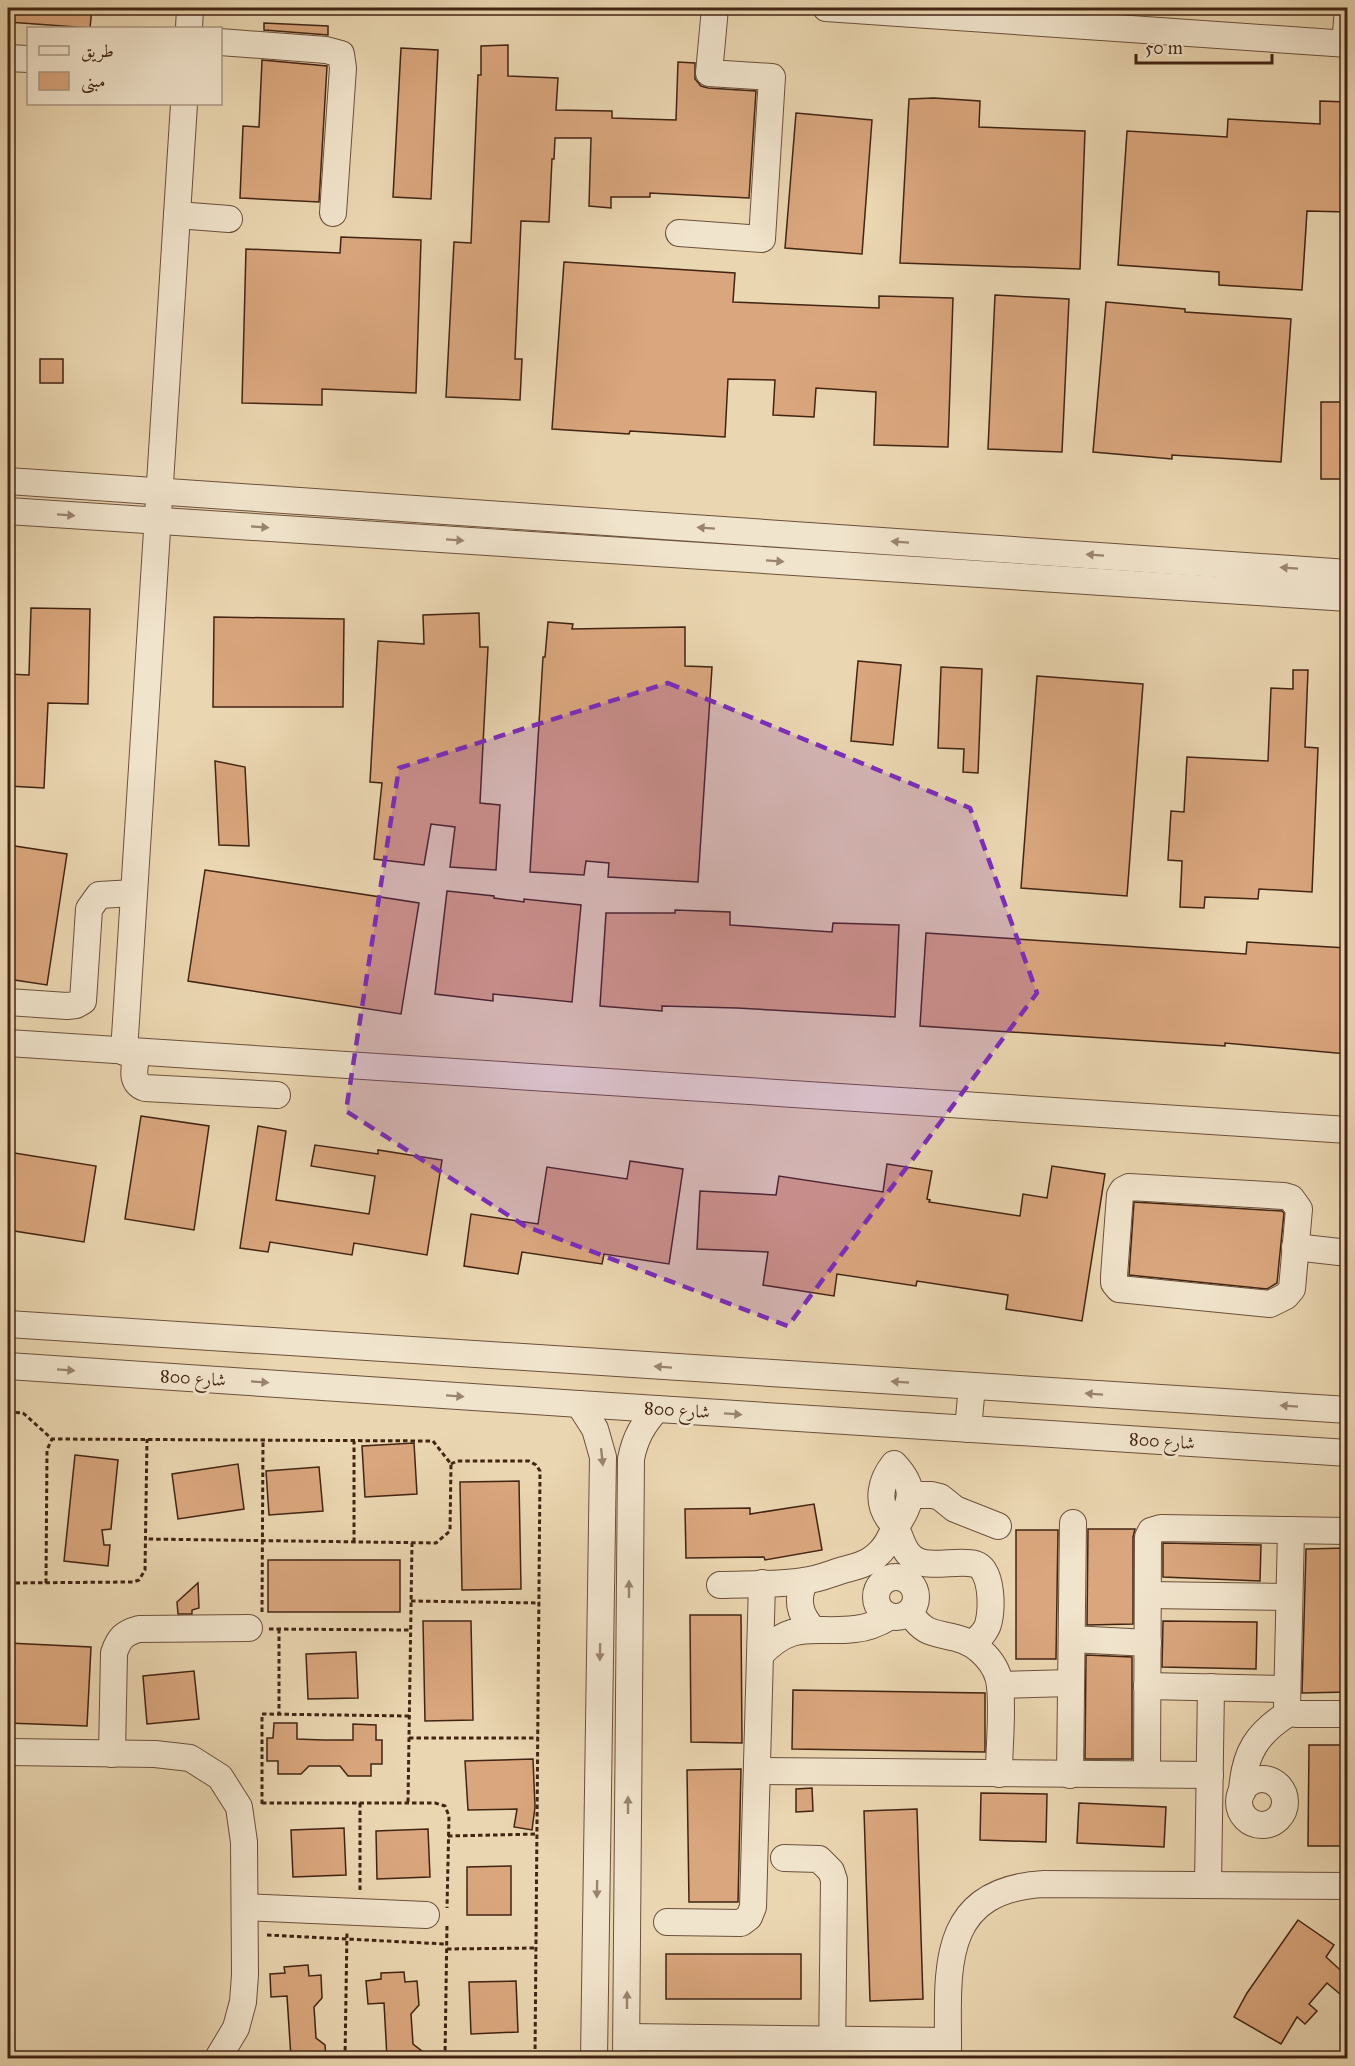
<svg xmlns="http://www.w3.org/2000/svg" width="1355" height="2066" viewBox="0 0 1355 2066" font-family="'IM FELL Great Primer',Amiri,serif">
	<style>
		.building { fill: #daa67d; stroke: #422413; stroke-width: 1.5 }
		.lines { fill: none; stroke-linecap: round; stroke-linejoin: round }
		.minor-casing { stroke: #6c503a; stroke-width: 28 }
		.path { stroke: #422413; stroke-width: 3; stroke-dasharray: 4.5 3; stroke-linecap: butt }
		.minor { stroke: #f1e4cc; stroke-width: 26 }
		.oneway { fill: #9a8470 }
		.marked { fill: #7b2cbf; fill-opacity: 0.2; stroke: #7b2cbf; stroke-width: 4.5; stroke-dasharray: 12 8; stroke-linejoin: round }
		.labels { text-anchor: middle; stroke-width: 6; stroke-linejoin: round; paint-order: stroke }
		.street-label { font-size: 18px; fill: #422413; stroke: #f1e4cc }
	</style>
	<rect width="100%" height="100%" fill="#ead6b1"/>
	<filter id="stains"><feTurbulence type="fractalNoise" baseFrequency=".00333" numOctaves="4"/><feColorMatrix values="0 0 0 0 .2 0 0 0 0 .09 0 0 0 0 .02 0 0 0 .5 -.17"/></filter>
	<radialGradient id="worn" r=".72"><stop offset=".6" stop-color="#630" stop-opacity="0"/><stop offset="1" stop-color="#630" stop-opacity=".3"/></radialGradient>
	<g class="building">
		<polygon points="8,8 92,8 90,28 8,22"/>
		<polygon points="264,23 328,26 328,35 264,30"/>
		<polygon points="508,45 508,76 558,78 556,110 612,111 612,118 676,120 678,62 695,63 695,79 701,86 708,88 756,91 749,198 650,193 650,197 611,197 611,208 589,206 591,138 555,138 554,159 552,159 549,222 521,221 515,359 522,359 520,400 446,397 454,242 471,243 478,75 481,75 481,46"/>
		<polygon points="401,48 438,50 431,199 393,197"/>
		<polygon points="262,60 327,66 319,202 240,198 243,126 259,127"/>
		<polygon points="934,98 980,101 979,127 1085,131 1080,269 900,263 909,99"/>
		<polygon points="1320,101 1347,102 1347,212 1307,211 1302,290 1219,285 1219,272 1118,265 1127,131 1227,137 1228,119 1320,124"/>
		<polygon points="796,113 872,120 862,254 785,248"/>
		<polygon points="341,237 421,240 416,393 322,389 322,405 242,403 246,249 340,253"/>
		<polygon points="564,262 735,273 733,302 879,308 879,296 953,298 948,447 874,445 876,392 816,388 814,417 773,415 775,380 728,379 725,437 630,431 629,434 552,429"/>
		<polygon points="995,295 1069,299 1062,452 988,449"/>
		<polygon points="1106,302 1185,309 1185,312 1291,319 1281,462 1172,455 1172,459 1093,452"/>
		<rect x="40" y="359" width="23" height="24"/>
		<rect x="1321" y="402" width="26" height="77"/>
		<polygon points="31,608 90,609 88,704 48,703 44,788 8,786 8,674 29,675"/>
		<polygon points="479,613 480,647 488,647 480,803 500,805 496,870 450,867 455,827 431,824 424,865 374,859 382,783 370,782 378,641 424,644 423,615"/>
		<polygon points="214,617 344,619 343,707 213,707"/>
		<polygon points="548,622 573,624 572,629 685,627 685,666 712,667 698,882 608,877 609,863 586,861 584,875 530,872 543,657 545,657"/>
		<polygon points="858,661 901,665 893,745 851,741"/>
		<polygon points="941,667 982,669 978,773 963,772 964,749 938,748"/>
		<polygon points="1293,670 1308,670 1305,747 1318,748 1312,892 1259,889 1258,899 1205,897 1204,908 1180,907 1182,861 1168,860 1171,811 1184,812 1187,757 1268,761 1271,688 1293,689"/>
		<polygon points="1037,676 1143,684 1127,896 1021,888"/>
		<polygon points="215,761 245,767 249,846 219,845"/>
		<polygon points="8,845 67,854 47,985 8,979"/>
		<polygon points="205,870 419,903 401,1014 188,981"/>
		<polygon points="447,891 494,896 494,898 524,902 524,899 581,905 572,1002 493,994 493,1001 435,994"/>
		<polygon points="675,910 730,912 730,925 832,932 833,923 899,925 895,1017 737,1008 662,1006 662,1011 600,1006 606,913 675,913"/>
		<polygon points="926,933 1246,954 1247,942 1347,948 1347,1054 1225,1043 1225,1046 920,1026"/>
		<polygon points="141,1116 209,1126 194,1230 125,1219"/>
		<polygon points="258,1126 286,1131 276,1200 369,1214 375,1176 311,1166 315,1145 378,1154 378,1150 442,1160 427,1255 354,1243 352,1255 270,1242 268,1252 240,1248"/>
		<polygon points="8,1152 96,1166 84,1242 8,1230"/>
		<polygon points="630,1161 683,1169 669,1264 604,1254 602,1264 522,1252 518,1274 464,1266 471,1214 538,1224 547,1167 627,1179"/>
		<polygon points="887,1164 932,1171 927,1199 930,1200 929,1202 1020,1216 1023,1194 1047,1198 1052,1166 1105,1174 1082,1321 1006,1309 1008,1295 917,1281 916,1286 837,1274 834,1296 763,1285 768,1252 697,1249 700,1191 776,1195 779,1176 883,1192"/>
		<polygon points="1134,1202 1282,1211 1284,1213 1277,1283 1267,1289 1129,1275"/>
		<polygon points="414,1443 417,1494 365,1497 362,1446"/>
		<polygon points="75,1455 118,1460 111,1529 102,1530 104,1545 110,1545 108,1566 64,1561"/>
		<polygon points="238,1464 244,1509 178,1519 172,1474"/>
		<polygon points="319,1467 323,1511 269,1515 266,1471"/>
		<polygon points="519,1481 521,1589 462,1590 460,1482"/>
		<polygon points="814,1504 822,1550 765,1560 764,1557 686,1558 685,1509 750,1508 750,1514"/>
		<polygon points="1088,1529 1135,1529 1133,1537 1133,1624 1087,1625"/>
		<polygon points="1016,1530 1058,1530 1056,1659 1016,1659"/>
		<polygon points="1163,1543 1261,1545 1260,1581 1163,1577"/>
		<polygon points="1347,1548 1347,1692 1302,1693 1306,1549"/>
		<rect x="268" y="1560" width="132" height="52"/>
		<polygon points="198,1583 199,1608 192,1610 192,1614 178,1614 177,1602"/>
		<polygon points="690,1615 741,1615 742,1743 691,1742"/>
		<polygon points="423,1621 471,1621 473,1720 425,1721"/>
		<polygon points="1163,1621 1257,1622 1256,1669 1162,1667"/>
		<polygon points="8,1643 91,1647 87,1726 8,1723"/>
		<polygon points="356,1652 358,1698 308,1699 306,1654"/>
		<polygon points="1086,1655 1132,1657 1132,1759 1085,1759"/>
		<polygon points="194,1671 199,1719 147,1724 143,1676"/>
		<polygon points="793,1690 985,1693 985,1752 792,1749"/>
		<polygon points="274,1723 297,1723 297,1739 323,1740 353,1740 353,1724 376,1725 376,1740 382,1740 382,1764 371,1764 371,1776 348,1776 340,1766 309,1766 301,1774 278,1774 278,1761 267,1761 267,1738 273,1738"/>
		<polygon points="1309,1745 1347,1745 1347,1846 1308,1846"/>
		<polygon points="533,1759 535,1807 532,1830 514,1827 517,1809 468,1810 465,1761"/>
		<polygon points="741,1769 738,1902 689,1902 687,1770"/>
		<polygon points="812,1788 813,1811 796,1812 796,1789"/>
		<polygon points="981,1793 1047,1794 1046,1842 980,1840"/>
		<polygon points="1079,1803 1166,1807 1164,1847 1077,1843"/>
		<polygon points="917,1809 923,1999 870,2001 864,1811"/>
		<polygon points="344,1828 346,1875 293,1877 291,1830"/>
		<polygon points="428,1829 430,1877 377,1879 376,1831"/>
		<polygon points="511,1866 511,1915 467,1915 467,1867"/>
		<polygon points="1298,1920 1334,1945 1326,1957 1347,1976 1347,2000 1327,1983 1309,2004 1317,2011 1305,2024 1297,2017 1281,2044 1234,2017 1247,1993"/>
		<rect x="666" y="1954" width="135" height="45"/>
		<polygon points="308,1965 309,1976 321,1975 322,1998 314,2007 316,2038 325,2045 326,2058 291,2058 287,1996 271,1997 270,1974 285,1973 284,1967"/>
		<polygon points="404,1972 405,1982 417,1981 419,2005 411,2014 413,2044 431,2058 387,2058 384,2003 368,2004 366,1981 381,1979 381,1973"/>
		<polygon points="516,1981 518,2032 471,2034 469,1982"/>
	</g>
	<g class="lines">
		<defs>
			<g id="minor">
				<polyline points="826,8 1348,44"/>
				<polyline points="189,28 190,8"/>
				<polyline points="220,42 326,50 341,54 343,68 333,213"/>
				<polyline points="1345,44 1348,9"/>
				<polyline points="8,58 28,59"/>
				<polyline points="177,215 229,219"/>
				<polyline points="679,233 762,239 772,77 709,73 715,8"/>
				<polyline points="8,481 1348,573"/>
				<polyline points="8,511 1348,598"/>
				<polyline points="8,1002 67,1006 76,1005 83,1001 89,909 99,895 134,893"/>
				<polyline points="8,1043 1348,1130"/>
				<polyline points="124,1052 184,104"/>
				<path d="M137,1052c-2,15 -8,30 8,36l132,7"/>
				<polygon points="1129,1187 1284,1196 1291,1198 1299,1209 1292,1289 1286,1296 1270,1304 1119,1289 1114,1283 1114,1276 1120,1195 1123,1190"/>
				<polyline points="1295,1247 1348,1253"/>
				<polyline points="8,1324 1348,1410"/>
				<polyline points="8,1366 579,1404 1348,1453"/>
				<polyline points="579,1404 595,1429 603,1457 594,2058"/>
				<polyline points="968,1429 972,1386"/>
				<polyline points="910,1495 932,1495 940,1497 955,1509 998,1526"/>
				<polyline points="1291,1530 1287,1707 1289,1713 1296,1714 1348,1714"/>
				<circle cx="896" cy="1597" r="20"/>
				<path d="M805,1581c-9,18 -6,33 8,48"/>
				<path d="M720,1585c27,-1 56,0 83,-4 14,-1 27,-7 40,-11 12,-3 24,-6 33,-14 13,-11 13,-19 21,-31 16,-24 19,-38 -3,-61 -13,16 -18,37 -5,55 3,4 6,6 8,11 6,15 9,29 27,33 14,3 38,-3 51,1 18,5 18,49 12,63 -3,7 -9,12 -15,17"/>
				<polyline points="1148,1595 1289,1597"/>
				<path d="M910,1613c15,22 23,19 46,25 22,5 42,26 44,48 3,29 -1,59 -1,88"/>
				<polyline points="1072,1639 1148,1643"/>
				<path d="M760,1655c34,-36 53,-21 95,-26 12,-1 24,-6 34,-12"/>
				<polyline points="1000,1685 1071,1683"/>
				<polyline points="1147,1686 1287,1689"/>
				<polyline points="8,1752 155,1754 190,1758 220,1777 239,1807 244,1842 245,1975 243,2002 236,2028 218,2058"/>
				<path d="M112,1754l2,-101c5,-15 10,-20 25,-24l110,-1"/>
				<polyline points="757,1771 1210,1775"/>
				<polyline points="1147,1774 1148,1537 1151,1531 1161,1528 1348,1531"/>
				<polyline points="1070,1775 1073,1523"/>
				<circle cx="1262" cy="1802" r="23"/>
				<path d="M1242,1792c2,-39 15,-59 47,-79"/>
				<polyline points="784,1858 819,1859 831,1871 834,1880 832,2058"/>
				<polyline points="1208,1885 1211,1687"/>
				<polyline points="245,1907 426,1915"/>
				<polyline points="667,1922 741,1923 749,1917 753,1907 762,1583"/>
				<polyline points="627,2037 948,2041"/>
				<path d="M626,2058l5,-599c4,-21 12,-35 26,-50"/>
				<path d="M948,2058c1,-81 -14,-168 96,-174l304,2"/>
			</g>
		</defs>
		<use href="#minor" class="minor-casing"/>
		<g class="path">
			<polyline points="8,1412 23,1413 52,1439 433,1441 451,1464 450,1531 436,1543 146,1539"/>
			<polyline points="451,1464 457,1461 529,1461 536,1465 540,1471 535,2058"/>
			<polyline points="354,1542 354,1441"/>
			<polyline points="8,1583 133,1582 139,1580 145,1570 147,1439"/>
			<polyline points="46,1583 47,1450 52,1439"/>
			<polyline points="411,1601 540,1603"/>
			<polyline points="262,1612 263,1440"/>
			<polyline points="269,1629 411,1630"/>
			<polyline points="279,1629 279,1714"/>
			<polyline points="409,1738 538,1738"/>
			<polyline points="408,1802 412,1543"/>
			<polyline points="262,1803 435,1803 445,1806 449,1816 447,1908"/>
			<polyline points="360,1803 360,1892"/>
			<polyline points="262,1804 262,1714 410,1716"/>
			<polyline points="448,1836 537,1834"/>
			<polyline points="267,1935 446,1944"/>
			<polyline points="447,1949 536,1948"/>
			<polyline points="445,2054 535,2054"/>
			<polyline points="345,2058 347,1931"/>
			<polyline points="445,2058 447,1924"/>
		</g>
		<use href="#minor" class="minor"/>
	</g>
	<defs><path id="oneway-solid" d="M-6-.8H1V-3.2L6.5 0L1 3.2V.8H-6Z" transform="scale(1.5)"/></defs>
	<g class="oneway">
		<use href="#oneway-solid" transform="translate(66 515) rotate(4)"/>
		<use href="#oneway-solid" transform="translate(260 527) rotate(4)"/>
		<use href="#oneway-solid" transform="translate(706 528) rotate(-176)"/>
		<use href="#oneway-solid" transform="translate(455 540) rotate(4)"/>
		<use href="#oneway-solid" transform="translate(900 542) rotate(-176)"/>
		<use href="#oneway-solid" transform="translate(1095 555) rotate(-176)"/>
		<use href="#oneway-solid" transform="translate(775 561) rotate(4)"/>
		<use href="#oneway-solid" transform="translate(1289 568) rotate(-176)"/>
		<use href="#oneway-solid" transform="translate(663 1367) rotate(-176)"/>
		<use href="#oneway-solid" transform="translate(66 1370) rotate(4)"/>
		<use href="#oneway-solid" transform="translate(260 1382) rotate(4)"/>
		<use href="#oneway-solid" transform="translate(900 1382) rotate(-176)"/>
		<use href="#oneway-solid" transform="translate(1094 1394) rotate(-176)"/>
		<use href="#oneway-solid" transform="translate(455 1396) rotate(4)"/>
		<use href="#oneway-solid" transform="translate(1289 1406) rotate(-176)"/>
		<use href="#oneway-solid" transform="translate(733 1414) rotate(4)"/>
		<use href="#oneway-solid" transform="translate(602 1457) rotate(84)"/>
		<use href="#oneway-solid" transform="translate(629 1589) rotate(-90)"/>
		<use href="#oneway-solid" transform="translate(600 1652) rotate(91)"/>
		<use href="#oneway-solid" transform="translate(628 1805) rotate(-90)"/>
		<use href="#oneway-solid" transform="translate(597 1889) rotate(91)"/>
		<use href="#oneway-solid" transform="translate(627 2000) rotate(-90)"/>
	</g>
	<path class="marked" d="M668,683l302,125 67,185 -249,333 -263,-100 -179,-115 53,-343z"/>
	<g class="labels">
		<g class="street-label">
			<text transform="translate(193 1378) rotate(4)" y="6">شارع 800</text>
			<text transform="translate(677 1410) rotate(4)" y="6">شارع 800</text>
			<text transform="translate(1162 1441) rotate(4)" y="6">شارع 800</text>
		</g>
	</g>
	<rect width="1355" height="2066" fill="none" stroke="#ead6b1" stroke-width="30"/>
	<rect x="9" y="9" width="1337" height="2048" fill="none" stroke="#422413" stroke-width="3"/>
	<rect x="15" y="15" width="1325" height="2036" fill="none" stroke="#422413" stroke-width="1.5"/>
	<rect x="27" y="27" width="195" height="78" fill="#f1e4cc" stroke="#ab9782" stroke-width="1.5"/>
	<rect x="39" y="46" width="30" height="9" fill="#f1e4cc" stroke="#ab9782" stroke-width="1.5"/>
	<text x="81" y="57" font-size="18" fill="#422413">طريق</text>
	<rect x="39" y="72" width="30" height="18" fill="#daa67d" stroke="#ab9782" stroke-width="1.5"/>
	<text x="81" y="87" font-size="18" fill="#422413">مبنى</text>
	<path d="M1136 54v9h136v-9" fill="none" stroke="#422413" stroke-width="3"/>
	<text x="1145" y="54" font-size="18" fill="#422413" stroke="#f1e4cc" stroke-width="4.5" paint-order="stroke">50 m</text>
	<rect width="100%" height="100%" filter="url(#stains)"/>
	<rect width="100%" height="100%" fill="url(#worn)"/>
</svg>
